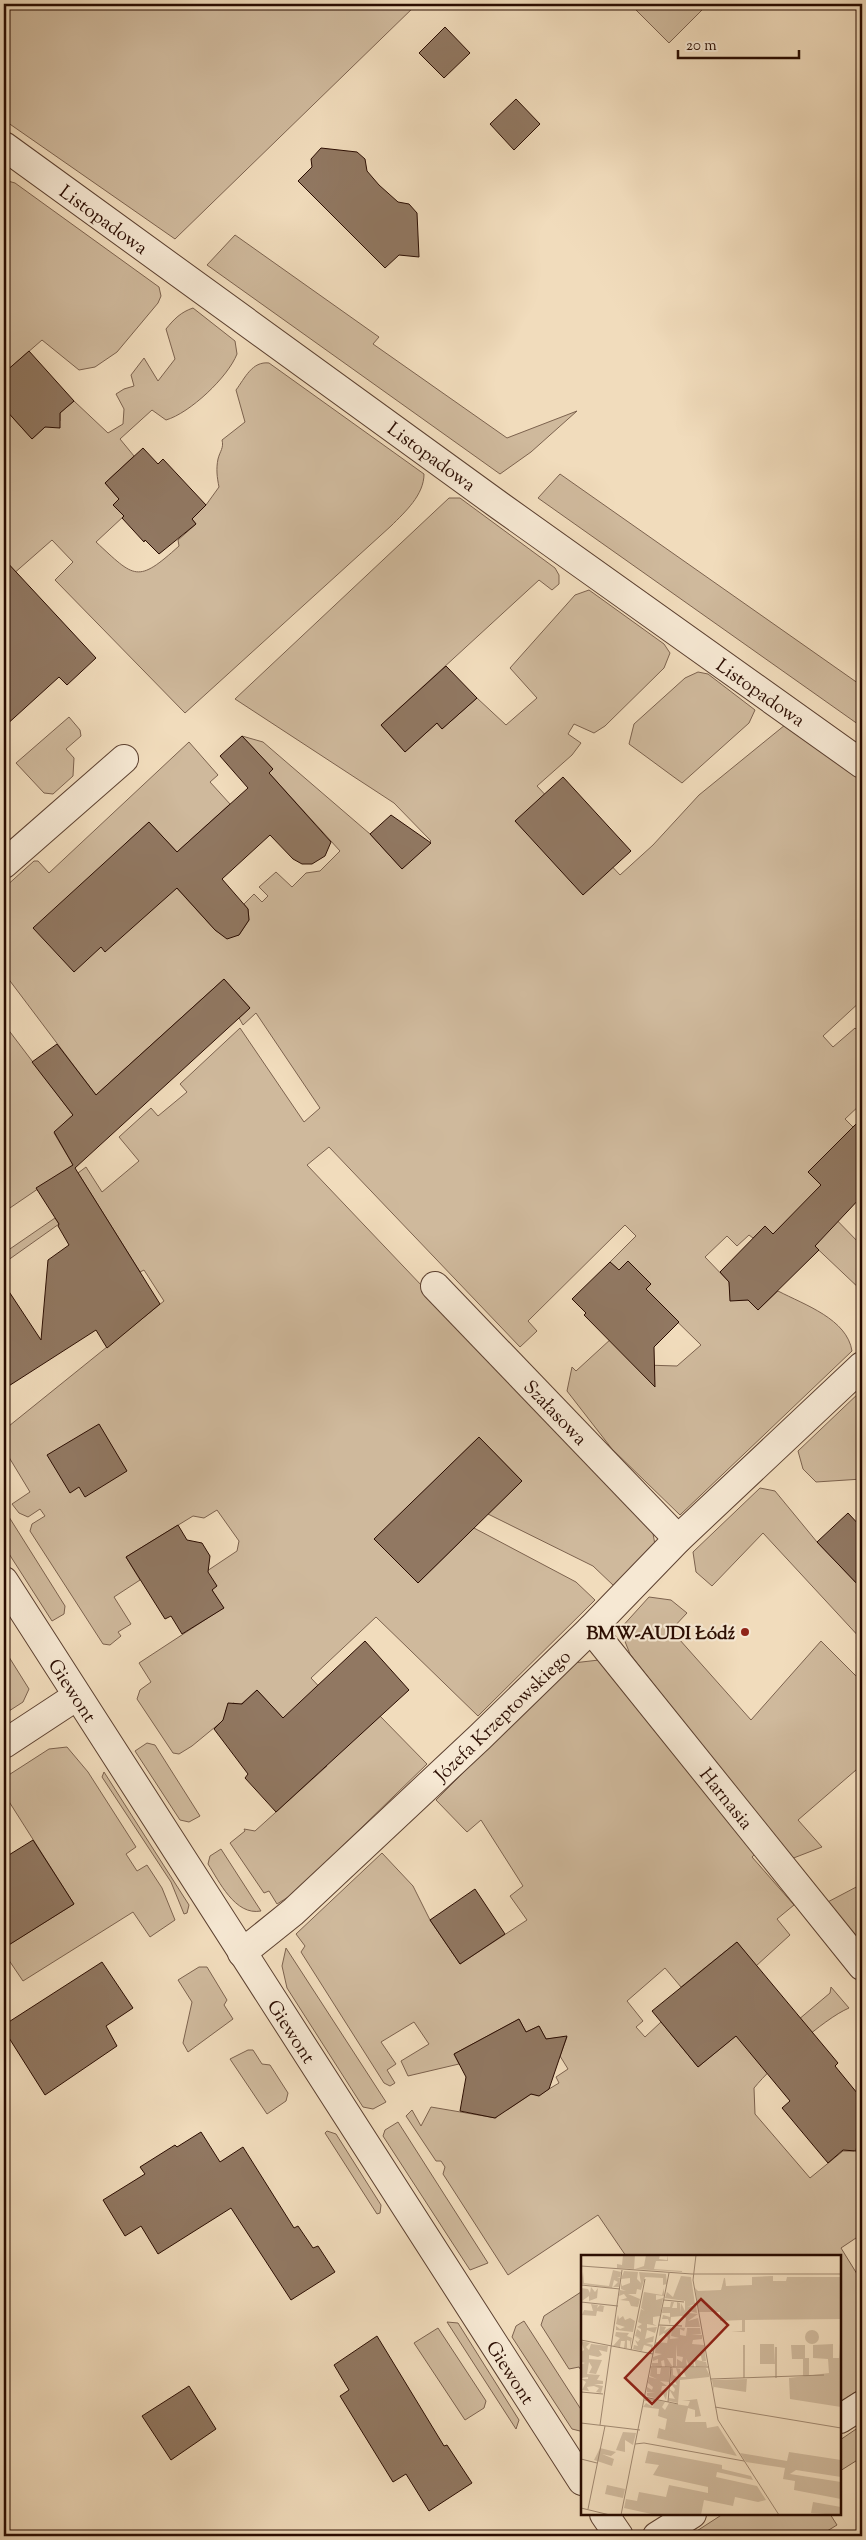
<svg xmlns="http://www.w3.org/2000/svg" width="866" height="2540" viewBox="0 0 866 2540" font-family="'Sorts Mill Goudy',serif">
	<style>
		.green { fill: #cfb99c; stroke: #7c624e }
		.building { fill: #917862; stroke: #2a0c01 }
		.lines { fill: none; stroke-linecap: round; stroke-linejoin: round }
		.street-casing { stroke: #5c4030; stroke-width: 30 }
		.street { stroke: #f6e8d3; stroke-width: 28 }
		.poi-dot { fill: #8f2418; stroke: #f6e8d3; stroke-width: 2 }
		.labels { text-anchor: middle; stroke-width: 4.5; stroke-linejoin: round; paint-order: stroke }
		.street-label { font-size: 19px; fill: #2a0c01; stroke: #f6e8d3 }
		.poi-label { font-size: 19px; font-weight: bold; fill: #2a0c01; stroke: #f6e8d3; text-anchor: end }
		.inset-road { fill: none; stroke: #a18971; stroke-width: 1 }
		.view { fill: #8f2418; fill-opacity: 0.15; stroke: #8f2418; stroke-width: 2.5 }
		.inset-edge { fill: none; stroke: #2a0c01; stroke-width: 2.5 }
	</style>
	<rect width="100%" height="100%" fill="#f1dcbc"/>
	<filter id="stains"><feTurbulence type="fractalNoise" baseFrequency=".004" numOctaves="4"/><feColorMatrix values="0 0 0 0 .2 0 0 0 0 .09 0 0 0 0 .02 0 0 0 .5 -.17"/></filter>
	<radialGradient id="worn" r=".72"><stop offset=".6" stop-color="#630" stop-opacity="0"/><stop offset="1" stop-color="#630" stop-opacity=".3"/></radialGradient>
	<g class="green">
		<polygon points="4,4 417,4 175,239 4,120"/>
		<polygon points="630,4 708,4 669,43"/>
		<polygon points="8,181 15,183 159,287 161,296 158,303 117,352 95,367 79,370 42,340 4,373 4,185"/>
		<polygon points="235,235 379,337 373,344 507,438 577,411 531,452 500,474 207,265"/>
		<path d="M193,308l42,33 2,13c-9,23 -47,59 -71,66l-14,-10 -32,29 14,17 -29,27 14,16 -6,6 11,11 -28,26c39,36 41,42 83,4l-1,-6 18,-16 -4,-5 14,-14 13,-18c-2,-10 -3,-18 -1,-28 2,-8 6,-11 4,-19l23,-18 -9,-32c9,-12 16,-29 33,-27l155,111c0,21 -19,38 -33,52l-206,187 -130,-133 18,-18 -21,-22 -48,42v-174l28,31 13,-12 15,-6v-8l14,-12 34,32 15,-9 1,-15 -8,-15 8,-5 10,-3 -3,-11 13,-17 14,23 17,-22 -9,-30c8,-10 15,-17 27,-21z"/>
		<polygon points="560,474 862,686 862,727 538,498"/>
		<path d="M449,498h11l95,70 4,7v9l-7,6 -13,-10 -158,145 24,27 32,-29 5,6 35,-31 29,27 31,-27 -27,-30 65,-73 14,-5 75,54 6,9 -6,15 -59,58 -11,7 -20,-9 -6,10 13,9 -9,12 -35,31 83,89 33,-30 46,-50 86,-70 77,56v219l-39,36 10,11 22,-19 7,7v68l-17,16 8,8 -45,45 28,28 -10,9 36,37v45l-75,-71 -14,14 -8,-8 -12,12 -4,-3 -12,11 -10,-10 -22,21 24,25 1,10 8,8h10l10,10 20,-19c27,14 69,28 74,60l-172,164 -68,-66 -45,-58 5,-24 4,4 36,-33 33,27 32,1 24,-21 -56,-55 5,-6 -22,-23 -9,9 -9,-8 26,-26 -11,-11 -97,96 9,10 -17,16 -191,-200 -22,18 193,203 150,148 5,29 -41,41 -21,-20 -105,-52 34,-33 -43,-44 -104,102 43,44 44,-43 -5,-21 119,63 19,18 -117,116 -102,-99 -65,61 51,54 18,-16 47,48 -134,130 -16,10 -8,-13 -5,2 -34,-50 15,-12 -1,-2 11,2 72,-65 -70,-76 -17,15 -7,-2 -7,7v8l-34,28 -13,8 -6,-1 -36,-54 3,-9 11,-8 -12,-19 84,-55 -11,-18 -5,-19 30,-20 2,-10 -22,-31 -13,8 -11,-2 -67,41 14,23 -26,17 17,27 -13,8 3,4 -11,9 -7,-1 -73,-113 2,-7 13,-8 -5,-7 -12,8 -9,-4 -7,-9 18,-12 -26,-43v-19l160,-129 -20,-31 -4,2 -62,-99 8,-6 16,25 37,-31 -20,-24 32,-29 7,8 29,-24 -7,-8 60,-56 64,94 16,-14 -64,-95 -13,12 -4,-7 11,-10 -26,-29 -128,116 -92,-122v-85l30,-27h4l11,12 140,-131 29,33 -8,7 20,22 -53,48 -28,-30 -23,21 36,29 53,58 9,6 15,-1 10,-15 -1,-11 -4,-5 10,-10 8,8 6,-6 -9,-9 17,-15 16,15 14,-14 14,-2 20,-20 -71,-78 4,-4 -31,-33 21,6 107,92 32,35 29,-28 -37,-38 -159,-104z"/>
		<polygon points="698,672 708,674 755,710 749,723 682,783 629,744 634,724 685,678"/>
		<polygon points="69,717 80,730 81,736 66,749 74,758 73,776 53,794 44,793 16,763"/>
		<polygon points="4,1024 73,1115 54,1133 73,1165 4,1212"/>
		<polygon points="55,1218 59,1224 4,1263 4,1253"/>
		<polygon points="862,1390 862,1479 816,1482 803,1469 798,1451"/>
		<polygon points="760,1488 775,1491 817,1542 862,1589 862,1640 763,1533 712,1586 696,1572 693,1552"/>
		<polygon points="4,1509 65,1606 64,1614 52,1621 4,1546"/>
		<polygon points="649,1597 671,1600 687,1613 671,1630 751,1720 821,1641 862,1682 862,1776 856,1770 798,1820 822,1847 791,1859 630,1654 620,1629"/>
		<polygon points="4,1649 29,1689 23,1702 9,1711 4,1704"/>
		<path d="M599,1660l159,191 -6,6 42,48 -17,14 13,16 -34,31 -19,-24 -56,45 -16,-19 -38,33 16,20 -7,6 9,10 16,-15 37,45 69,-57 18,21 45,-38 1,-6 18,21c-26,11 -76,57 -95,80l1,26 55,64 33,-27h11l3,-10 5,-5v98l-21,14 21,34 -2,38 2,4v64l-22,14v-146h-214l-28,-41 -90,60 -65,-101 2,-7 -4,-6h-5l-30,-45 6,-6 9,16 10,-19 65,11 4,-15 7,7 24,-16 8,1 20,-12 -3,-6 12,-8 -8,-13 7,-19 -21,2 -7,-13 -13,6 -7,-13 -65,35 5,10 -51,12 -7,-15 28,-17 -15,-22 -33,20 15,22 -9,6 8,13 -5,3 -6,-3 -83,-131 4,-6 -9,-12 86,-81 31,33 17,34 30,44 67,-44 -17,-24 13,-10 -42,-66 -14,12 -31,-32 137,-137z"/>
		<polygon points="147,1743 155,1745 200,1816 189,1822 180,1820 135,1751"/>
		<polygon points="67,1747 88,1772 136,1847 126,1854 137,1871 147,1865 162,1888 175,1920 150,1937 133,1912 23,1981 4,1953 4,1929 13,1942 74,1904 8,1800 4,1802 4,1778 49,1749"/>
		<polygon points="104,1772 189,1905 187,1913 184,1914 171,1882 102,1777"/>
		<path d="M221,1849l40,62c-26,5 -42,-30 -53,-47l2,-8z"/>
		<polygon points="862,1884 862,1952 822,1905"/>
		<polygon points="286,1948 386,2102 373,2109 363,2107 287,1988 282,1966"/>
		<polygon points="199,1967 207,1967 227,2000 224,2005 233,2019 188,2052 183,2043 192,2002 178,1980"/>
		<polygon points="248,2050 253,2050 262,2064 270,2065 288,2093 286,2101 267,2114 230,2059"/>
		<polygon points="398,2122 488,2263 470,2270 383,2136 385,2130"/>
		<polygon points="327,2131 336,2134 381,2205 380,2213 377,2214 325,2133"/>
		<polygon points="581,2292 582,2294 582,2372 579,2367 569,2369 541,2325 544,2316"/>
		<polygon points="524,2321 582,2411 582,2429 580,2431 572,2429 512,2337 516,2326"/>
		<polygon points="447,2322 458,2323 519,2420 516,2429"/>
		<polygon points="438,2328 486,2401 484,2408 465,2420 414,2343"/>
		<polygon points="862,2425 862,2464 859,2459 840,2471 840,2440"/>
		<polygon points="723,2514 830,2514 837,2525 819,2536 689,2536"/>
	</g>
	<g class="building">
		<polygon points="445,27 470,53 444,78 419,53"/>
		<polygon points="516,99 540,124 514,150 490,124"/>
		<polygon points="321,148 357,152 365,159 367,171 379,185 398,202 409,204 417,213 419,257 399,255 385,268 298,181 312,167 311,159"/>
		<polygon points="29,351 74,401 60,413 60,428 45,427 32,439 4,408 4,373"/>
		<polygon points="143,448 158,464 163,459 206,505 192,519 196,524 159,554 145,540 144,542 122,518 124,516 113,505 119,499 105,483"/>
		<polygon points="4,559 96,658 67,685 59,677 4,727"/>
		<polygon points="446,666 477,698 442,729 437,723 405,752 381,725"/>
		<polygon points="242,736 273,769 269,773 331,842 325,856 312,864 302,864 293,859 270,835 222,879 248,909 249,920 239,935 227,939 215,930 177,888 105,952 101,947 74,972 33,928 149,822 177,852 248,788 220,756"/>
		<polygon points="563,777 631,851 583,895 515,821"/>
		<polygon points="391,815 431,843 402,869 370,834"/>
		<polygon points="224,979 250,1008 75,1168 160,1304 107,1348 96,1330 4,1389 4,1284 41,1340 48,1260 69,1245 58,1226 59,1224 36,1188 73,1165 54,1132 73,1115 32,1062 57,1044 96,1095"/>
		<polygon points="862,1118 862,1196 815,1246 819,1250 758,1310 748,1300 730,1301 729,1282 720,1272 765,1226 773,1234 821,1185 808,1172"/>
		<polygon points="628,1261 651,1284 646,1289 679,1322 654,1347 655,1387 584,1315 586,1313 572,1299 610,1262 619,1270"/>
		<polygon points="99,1424 127,1471 85,1497 79,1487 70,1493 47,1455"/>
		<polygon points="479,1437 522,1481 418,1583 374,1539"/>
		<polygon points="848,1513 862,1528 862,1589 817,1542"/>
		<polygon points="178,1525 187,1540 202,1543 210,1556 208,1572 217,1586 212,1590 224,1608 182,1634 171,1616 165,1619 126,1557"/>
		<polygon points="365,1641 409,1690 276,1812 245,1778 248,1774 214,1729 223,1720 228,1703 242,1704 257,1690 283,1718"/>
		<polygon points="33,1840 74,1904 4,1948 4,1858"/>
		<polygon points="475,1889 505,1934 460,1964 430,1920"/>
		<polygon points="737,1942 838,2063 835,2066 862,2099 862,2134 858,2138 856,2151 843,2150 828,2163 782,2108 790,2101 736,2036 698,2067 652,2011"/>
		<polygon points="102,1962 133,2008 106,2026 117,2046 45,2095 4,2030 4,2025"/>
		<polygon points="519,2019 526,2032 539,2026 546,2039 567,2036 549,2089 539,2096 531,2094 495,2118 460,2111 466,2077 454,2054"/>
		<polygon points="201,2132 220,2162 243,2147 294,2228 298,2226 313,2248 318,2246 335,2272 291,2300 231,2208 158,2254 141,2226 125,2236 103,2200 145,2174 140,2167 175,2145 177,2147"/>
		<polygon points="377,2336 444,2446 447,2445 472,2483 429,2511 406,2474 393,2482 340,2396 349,2390 334,2365"/>
		<polygon points="189,2386 216,2429 171,2460 142,2416"/>
	</g>
	<g class="lines">
		<defs>
			<g id="street">
				<polyline points="4,146 500,506 862,764"/>
				<polyline points="4,864 124,759"/>
				<polyline points="435,1286 678,1539"/>
				<polyline points="4,1581 582,2481"/>
				<polyline points="591,1629 862,1966"/>
				<polyline points="4,1744 77,1696"/>
				<polyline points="242,1953 293,1912 480,1737 591,1629 678,1539 862,1366"/>
				<polyline points="840,2419 862,2405"/>
				<polyline points="604,2514 619,2536"/>
				<polyline points="657,2536 692,2514"/>
			</g>
		</defs>
		<use href="#street" class="street-casing"/>
		<use href="#street" class="street"/>
	</g>
	<circle class="poi-dot" cx="745" cy="1632" r="5"/>
	<g class="labels">
		<g class="street-label">
			<text transform="translate(104 219) rotate(36)" y="7">Listopadowa</text>
			<text transform="translate(432 456) rotate(36)" y="7">Listopadowa</text>
			<text transform="translate(761 692) rotate(35)" y="7">Listopadowa</text>
			<text transform="translate(556 1412) rotate(46)" y="7">Szałasowa</text>
			<text transform="translate(73 1690) rotate(57)" y="7">Giewont</text>
			<text transform="translate(502 1715) rotate(-44)" y="7">Józefa Krzeptowskiego</text>
			<text transform="translate(727 1798) rotate(51)" y="7">Harnasia</text>
			<text transform="translate(292 2031) rotate(57)" y="7">Giewont</text>
			<text transform="translate(511 2372) rotate(57)" y="7">Giewont</text>
		</g>
		<g class="poi-label">
			<text x="735" y="1639">BMW-AUDI Łódź</text>
		</g>
	</g>
	<g transform="translate(581 2255)">
		<rect width="260" height="260" fill="#f1dcbc"/>
		<path d="M42,0h12l-1,14 -17,-1v-4l5,1zM65,0h14l-1,4 8,1 1,-5v6h-12l-2,8 28,2v1l-47,-3 9,-3zM32,15l8,2 -1,5h-3l3,1 -1,9h-6l5,-5 -4,-2 -2,8 -31,-4 2,-12 1,11 25,3zM43,16l14,1 -1,7 4,4 -2,-11 27,2 1,10 -4,1v-7l-18,-1 -4,13 -4,-1 -1,5h-8l12,5 -2,8 -7,-1 -2,-5 -9,-1 7,-2 -3,-4 -5,2 1,-6 6,1 -5,-2v-6l1,3 8,-3v-5l-9,1zM100,21l10,1 4,27 -8,3 9,-2 1,8 -8,-2v2l9,1 -10,7 10,-3 2,9h-15l1,-9 -3,-2 -12,1 -1,8 -2,-6h-6l1,-4 7,2v-4h-8l1,-6h7l1,-5h3l-2,6h5v-6l3,1v10l1,-10 4,8v-10l-20,-3 2,-6 6,5zM192,21v5h13l1,-4h54v42l-96,1v12h-14l11,-1v-11l-22,1v-9h-21l-4,-24 3,3 23,-1 3,-12h-4h5l1,8 26,-1v-8zM10,32l4,5 3,-4 -1,10 -8,3v-5l-7,5 -1,-13 7,1 2,4zM83,33v8l-8,-1v5l7,-2 -3,18 -7,1v7l4,2 -10,-2v4l10,-1 -2,6 -8,-3 -2,9 9,-3 -1,6 -7,1 7,2 -2,7v-5l-7,-2 -2,6 -9,-2 1,-4 4,1 -3,-6 3,2 2,-3 -5,-2 5,1 -5,-2 2,-7 4,3v-3l-4,-2 5,-3 -4,-2 3,-13 4,2 -4,-3 3,-16 18,3zM10,49l7,1 -1,3 3,-3 8,2 -4,-1 -1,6 -6,-1 -1,5 -14,-1 2,-5 9,1zM37,60l1,4 4,-3 2,4 5,-2 5,3 -2,11 -17,-2v-4l4,3 5,-2 -9,-3zM79,71l6,1 -2,4 7,-4 -1,12 9,-1 -8,-2 1,-9 13,1 -1,3 -4,-2v6l6,1 1,-7 1,9 -1,-10h13l1,6h-10l11,1v4l-9,1 -1,4 12,1 2,16h-4l-1,-5h-4v4l9,2 1,4 -11,1 -2,-8 -4,4h4v4h-4l-4,-8 1,7h-10v-7l5,3 1,-5 -6,-1 -1,-12v22l-3,1v-9h-6l5,8 -7,1 -1,-7 -3,1 1,6 -10,-1v-3h6v-4l-5,2v-4l9,-3 -7,-1 1,-11 11,1 1,-5 -4,-5 -5,3zM224 82a7 7 0 1 1 14 0a7 7 0 1 1-14 0ZM35,77l13,1 -2,3 5,2 -2,10v-7l-3,-1v8h-3l1,-7h-4l-1,6 -7,-1 7,-8 -5,-2zM0,86l9,2 -4,4 3,3 2,-6 17,2 -1,6 -8,-2 3,5 -4,2 -9,-2v4l13,1 -6,14 -7,-1 3,-6 -3,-5 -2,12 13,1 -3,5 6,1v3h-9l9,2 -2,7 -5,-1 3,-4 -5,-2 -7,1 2,4 -7,-1 4,-8 -5,-3h7v-2l-7,1 1,-14 3,-1 -4,-1v-10l3,-2zM259,88l1,64 -51,-8 -1,-21 40,-5 -1,-14 -15,-1v-13l20,-1v14h6zM179,89h14l1,20h-15zM210,90h14v13h4v18h-6v-17h-11zM70,113h6v6h3l1,-6h9l-1,14 -9,-1 7,5h-5l-1,5 7,-3 -2,12 -3,-6 -5,5 -11,-3v-3h8l-8,-1v-5l5,3 1,-3 -5,-4 1,-6 8,2 -7,-3zM95,113l4,1 1,8h5l-4,-9h24l3,6v3l-29,3 -2,23 -9,-2v-3l6,1 -6,-10 5,3 1,-3 -5,-6 7,2 -3,-5 -3,1v-12l2,-1v7l6,3zM166,124l-1,13 -32,-5v4l-2,-11zM65,143l19,4 -3,5 3,3 4,-7 19,3 2,-5h-8l15,-2 4,17 -6,1v-7l-7,-2 -3,14h21l1,6 11,-2 19,30 -80,-18 2,-10 6,2 2,-11 -9,-3 1,-7 -16,-2 3,-4 7,4 1,-6h-10zM42,177l13,1 -3,12 -8,-5v12l-9,-2zM19,193l16,4 -5,4 -9,-2 12,5 -2,7 -18,-6zM67,196l74,14v4l29,7 2,4 -36,-8 -1,5 41,9 9,14 -8,2 -23,-5 -2,9 -29,-6 -3,15h-45l-32,-7 2,-9 11,2 2,-9 27,5 3,-12 39,8v-6l-55,-12 6,-10 -14,-2zM208,197l52,8v17l-45,-7 -6,4 51,8v17l-47,-9 1,-9 -12,-2 2,-11 -39,-6 -6,-9 47,8zM26,230l18,4 -2,9 -18,-4zM232,247l28,5v8l-30,-2z" fill="#cfb99c"/>
		<path class="inset-road" d="M115,0l-3,25 25,140 61,95M0,11l111,8h149M0,30l39,4M83,45l20,2M0,47l37,4M78,70l23,1M0,85l72,14M50,95l14,-71M69,112h58M163,123v-33M195,123v-31M130,124l113,-4M0,137l22,2M63,142l34,7M87,147l3,-35M134,152l126,21M0,168l59,7M19,170l22,-155M54,189l9,-1 100,18M0,204l16,4M0,253l29,7M7,254l17,-83M40,260l48,-242"/>
		<path class="view" d="M120,44l27,26 -76,79 -27,-26z"/>
		<rect width="260" height="260" class="inset-edge"/>
	</g>
	<rect width="866" height="2540" fill="none" stroke="#f1dcbc" stroke-width="20"/>
	<rect x="5" y="5" width="856" height="2530" fill="none" stroke="#2a0c01" stroke-width="2.5"/>
	<rect x="10" y="10" width="846" height="2520" fill="none" stroke="#2a0c01"/>
	<path d="M678 50v8h121v-8" fill="none" stroke="#2a0c01" stroke-width="2.5"/>
	<text x="686" y="50" font-size="15" fill="#2a0c01" stroke="#f6e8d3" stroke-width="4" paint-order="stroke">20 m</text>
	<rect width="100%" height="100%" filter="url(#stains)"/>
	<rect width="100%" height="100%" fill="url(#worn)"/>
</svg>
